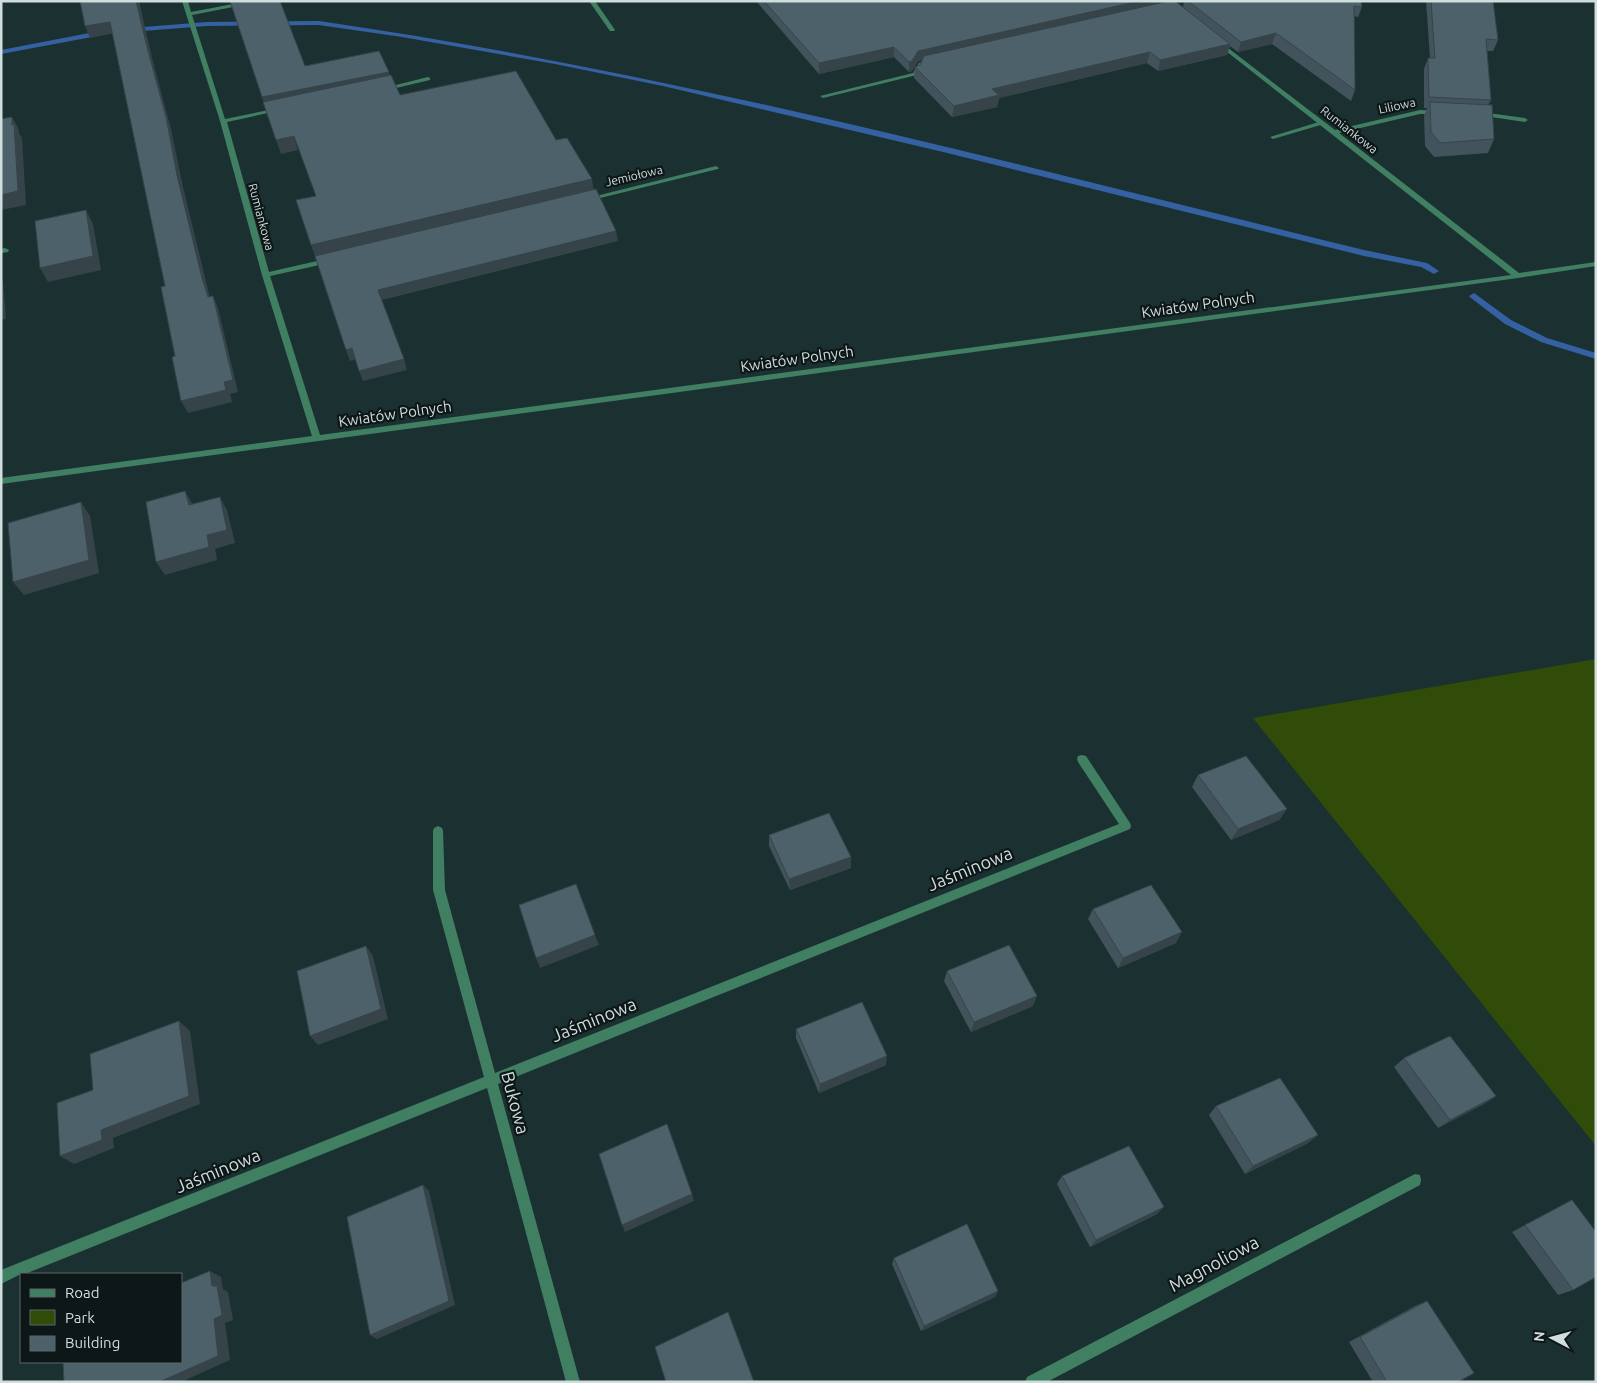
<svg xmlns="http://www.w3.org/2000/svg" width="1597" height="1383" viewBox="0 0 1597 1383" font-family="Ubuntu,sans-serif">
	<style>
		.green { fill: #304c08 }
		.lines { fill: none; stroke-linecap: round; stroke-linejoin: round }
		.stream { fill: #3560a2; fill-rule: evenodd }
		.lane { fill: #417f63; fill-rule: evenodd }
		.street { fill: #417f63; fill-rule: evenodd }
		.wall { fill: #42535b }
		.shaded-wall { fill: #36444a }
		.building { fill: #4d616a; stroke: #36444a }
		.labels { text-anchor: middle; stroke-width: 4.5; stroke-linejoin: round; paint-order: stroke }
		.far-street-label { font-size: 12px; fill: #cfdddc; stroke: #0e1717 }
		.street-label { font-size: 15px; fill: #cfdddc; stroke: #0e1717 }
		.near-street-label { font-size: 18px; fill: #cfdddc; stroke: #0e1717 }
	</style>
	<rect width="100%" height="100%" fill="#1b3131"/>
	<polygon class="green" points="1596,659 1596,1146 1253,718"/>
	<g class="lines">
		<g class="stream">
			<path d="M319,21c353,51 699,144 1045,229l63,13 12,8 -5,3 -13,-7 -57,-11 -421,-104 -280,-66 -108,-22 -153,-27 -83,-12 -112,1 -77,6 -4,-2 4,-2 77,-6z"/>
			<polygon points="105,30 108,30 108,34 1,54 1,50"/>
			<polygon points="1474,293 1511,320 1547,338 1596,353 1596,359 1541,342 1505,324 1471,298 1469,296"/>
		</g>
		<polygon class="lane" points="1322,121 1325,123 1324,124 1273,139 1270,137"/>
		<g class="street">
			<polygon points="182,1 188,1 191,12 249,1 263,1 192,15 225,119 279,108 282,110 227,122 269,272 330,258 334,260 333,262 270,276 320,435 1511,275 1217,44 1217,42 1219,41 1335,130 1420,110 1440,111 1440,113 1438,114 1420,114 1339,133 1519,273 1596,262 1596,266 1518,278 1,484 1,478 312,436 262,275 220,121"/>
			<polygon points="589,1 595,1 615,30 614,31 610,31"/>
			<polygon points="921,62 924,64 917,75 823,98 820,96 913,73 919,63"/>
			<polygon points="428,77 430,78 430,80 383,91 380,89"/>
			<polygon points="1480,112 1525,118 1528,120 1525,122 1478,115 1477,114"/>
			<polygon points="716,166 719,168 718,169 588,201 584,199"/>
			<polygon points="5,248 9,250 8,252 1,253 1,249"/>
			<polygon points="1082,755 1086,756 1130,823 1131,826 1130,829 498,1084 580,1382 566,1382 487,1088 25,1274 21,1274 1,1284 1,1270 484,1077 433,890 433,831 434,828 438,826 442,828 443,831 445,890 495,1073 1119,824 1078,762 1077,759 1078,756"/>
			<polygon points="1415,1174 1420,1175 1421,1180 1420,1185 1047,1382 1025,1382 1027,1377"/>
		</g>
	</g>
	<g class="wall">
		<polygon points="756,1 1166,1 1166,2 1177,3 1183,7 1184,1 1361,1 1362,7 1358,17 1354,16 1355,90 1351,101 1272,44 1238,52 1230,46 1227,55 1158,71 1147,63 999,98 997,107 952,117 914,78 915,67 920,65 922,60 918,61 912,71 909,72 894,57 819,74"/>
		<polygon points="1426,1 1493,1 1498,40 1493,51 1487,51 1491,100 1488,105 1494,139 1488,153 1434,157 1425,146 1424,116 1427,108 1424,108 1424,69 1428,58 1430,58"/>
		<polygon points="1198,775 1287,809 1279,820 1231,840 1192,787"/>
		<polygon points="769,835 851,857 851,868 790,890 769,846"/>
		<polygon points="1093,909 1176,943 1118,968 1088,919"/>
		<polygon points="947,971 1033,1006 971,1032 944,981"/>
		<polygon points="796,1029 886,1065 819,1093 796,1038"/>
		<polygon points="1404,1058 1496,1096 1484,1104 1438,1128 1394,1067"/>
		<polygon points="1216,1106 1318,1135 1308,1143 1245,1174 1209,1115"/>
		<polygon points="1062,1176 1157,1214 1090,1247 1057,1184"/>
		<polygon points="1572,1200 1573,1290 1558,1295 1512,1232"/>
		<polygon points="894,1258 998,1291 995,1297 921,1331 892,1264"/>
		<polygon points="1427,1301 1458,1382 1373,1382 1349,1342 1415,1306"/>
	</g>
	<g class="shaded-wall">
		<polygon points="136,1 139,1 153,62 171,129 183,187 208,290 213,309 208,297 202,278"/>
		<polygon points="1139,1 1166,1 1165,5 918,61 912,71 909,72 909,62 918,51"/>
		<polygon points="110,22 115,33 90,38 85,26"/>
		<polygon points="1276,33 1272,44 1238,52 1241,42"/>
		<polygon points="1230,44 1227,55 1158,71 1160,60"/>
		<polygon points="894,47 894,57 819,74 819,63"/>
		<polygon points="1150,52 1147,63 999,98 997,107 952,117 954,106 992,89"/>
		<polygon points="389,72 392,83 266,109 262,97"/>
		<polygon points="12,117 19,130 19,133 22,138 26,205 1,210 1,195 12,125"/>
		<polygon points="294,136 298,150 281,154 276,140"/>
		<polygon points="592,179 594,193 316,259 311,245"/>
		<polygon points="86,210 93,224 101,270 48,282 40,268"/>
		<polygon points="616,231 618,241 382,300 378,290"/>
		<polygon points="1,278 3,281 6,319 1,320"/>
		<polygon points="213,296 218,308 238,392 230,394 232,402 188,413 181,401 224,382"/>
		<polygon points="352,348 356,359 350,361 346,350"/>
		<polygon points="404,359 407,370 363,381 359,371"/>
		<polygon points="185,491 193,505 189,505"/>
		<polygon points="220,497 227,510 235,543 215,549 217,560 165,575 156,562 207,535"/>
		<polygon points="81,502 90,516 99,573 24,595 13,582"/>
		<polygon points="1287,809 1279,820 1231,840 1238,829"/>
		<polygon points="851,857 851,868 790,890 789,879"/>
		<polygon points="1182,932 1176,943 1118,968 1123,958"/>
		<polygon points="595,935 599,945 540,968 536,958"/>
		<polygon points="366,946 373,956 388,1019 318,1045 310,1036"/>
		<polygon points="1037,996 1033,1006 971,1032 974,1022"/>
		<polygon points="179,1021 190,1031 200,1104 113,1138 114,1148 74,1164 60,1156 101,1130"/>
		<polygon points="887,1056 886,1065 819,1093 820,1084"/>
		<polygon points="1496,1096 1484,1104 1438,1128 1450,1120"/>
		<polygon points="1318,1135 1308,1143 1245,1174 1253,1166"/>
		<polygon points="423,1185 429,1191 455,1305 377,1339 370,1335"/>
		<polygon points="692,1194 694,1201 625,1232 622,1225"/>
		<polygon points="1164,1207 1157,1214 1090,1247 1096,1240"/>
		<polygon points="210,1271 221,1277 223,1289 228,1292 233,1320 225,1323 230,1360 181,1382 159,1382 214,1319 212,1286"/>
		<polygon points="998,1291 995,1297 921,1331 924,1326"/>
	</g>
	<g class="building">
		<polygon points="80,1 136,1 148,51 166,117 177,175 202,278 208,297 213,296 233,380 224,382 226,390 181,401 172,357 175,356 161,287 165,286 110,22 85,26"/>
		<polygon points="230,1 280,1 305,66 379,51 389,72 262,97"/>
		<polygon points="764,1 1139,1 918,51 912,61 909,62 894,47 819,63"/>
		<polygon points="1169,1 1175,1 1230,44 1160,60 1150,52 992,89 999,95 954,106 915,67 920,65 924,56"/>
		<polygon points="1188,1 1361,1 1362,7 1354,6 1355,90 1276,33 1241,42"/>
		<polygon points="1431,1 1493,1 1498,40 1486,39 1491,100 1429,97 1428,58 1435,58"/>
		<polygon points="516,71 556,140 567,138 592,179 311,245 296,200 316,196 294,136 276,140 263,102 391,75 400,95"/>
		<polygon points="1430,102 1492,105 1494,139 1440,143 1431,132"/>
		<polygon points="12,117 12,125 14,124 18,191 1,195 1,119"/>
		<polygon points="596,189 616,231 378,290 404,359 359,371 352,348 346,350 315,256"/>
		<polygon points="86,210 93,256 40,268 35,221"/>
		<polygon points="185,491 189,505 220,497 227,530 207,535 209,547 156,562 146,502"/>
		<polygon points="81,502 89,560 13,582 8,523"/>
		<polygon points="1246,756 1287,809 1238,829 1198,775"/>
		<polygon points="829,813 851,857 789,879 769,835"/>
		<polygon points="576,884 595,935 536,958 519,905"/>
		<polygon points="1151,885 1182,932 1123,958 1093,909"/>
		<polygon points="1009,945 1037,996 974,1022 947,971"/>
		<polygon points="366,946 381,1009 310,1036 297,971"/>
		<polygon points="862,1002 887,1056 820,1084 796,1029"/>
		<polygon points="179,1021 189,1096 101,1130 102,1140 60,1156 57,1103 93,1090 90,1054"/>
		<polygon points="1450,1036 1496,1096 1450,1120 1404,1058"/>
		<polygon points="1280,1078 1318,1135 1253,1166 1216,1106"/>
		<polygon points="667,1124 692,1194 622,1225 599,1154"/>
		<polygon points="1129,1146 1164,1207 1096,1240 1062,1176"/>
		<polygon points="423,1185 449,1301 370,1335 347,1217"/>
		<polygon points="1572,1200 1596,1232 1596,1277 1573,1290 1525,1225"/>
		<polygon points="967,1224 998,1291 924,1326 894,1258"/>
		<polygon points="210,1271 212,1286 217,1286 222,1315 214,1319 218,1356 159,1382 64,1382 63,1362 181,1362 181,1283"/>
		<polygon points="1427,1301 1474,1373 1458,1382 1387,1382 1360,1337"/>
		<polygon points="728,1312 754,1382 666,1382 655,1347"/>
	</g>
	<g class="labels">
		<g class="far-street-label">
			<text transform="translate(1397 106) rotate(-12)" y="4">Liliowa</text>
			<text transform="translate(1349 130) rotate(38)" y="4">Rumiankowa</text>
			<text transform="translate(634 176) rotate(-13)" y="4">Jemiołowa</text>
			<text transform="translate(261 217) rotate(75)" y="4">Rumiankowa</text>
		</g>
		<g class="street-label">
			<text transform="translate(1198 305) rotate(-8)" y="5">Kwiatów Polnych</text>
			<text transform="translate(797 359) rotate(-8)" y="5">Kwiatów Polnych</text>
			<text transform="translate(395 414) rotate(-8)" y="5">Kwiatów Polnych</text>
		</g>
		<g class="near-street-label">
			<text transform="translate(970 869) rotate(-22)" y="6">Jaśminowa</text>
			<text transform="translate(594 1020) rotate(-22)" y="6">Jaśminowa</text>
			<text transform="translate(515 1103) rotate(75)" y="6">Bukowa</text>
			<text transform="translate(218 1171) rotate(-22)" y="6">Jaśminowa</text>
			<text transform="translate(1214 1264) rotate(-28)" y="6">Magnoliowa</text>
		</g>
	</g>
	<rect width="1597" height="1383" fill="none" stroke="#cfdddc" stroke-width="5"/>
	<rect x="20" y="1273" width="162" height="90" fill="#0e1717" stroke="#5b6666"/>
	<rect x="30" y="1289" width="25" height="8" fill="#417f63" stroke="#5b6666"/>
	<text x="65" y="1298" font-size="15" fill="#cfdddc">Road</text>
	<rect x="30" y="1310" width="25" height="15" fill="#304c08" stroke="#5b6666"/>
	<text x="65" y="1323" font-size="15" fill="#cfdddc">Park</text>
	<rect x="30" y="1336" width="25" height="15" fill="#4d616a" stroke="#5b6666"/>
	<text x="65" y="1348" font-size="15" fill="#cfdddc">Building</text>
	<g transform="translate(1552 1338) rotate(276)" stroke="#0e1717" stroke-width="4" paint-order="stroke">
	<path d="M0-4L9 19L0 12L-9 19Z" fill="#cfdddc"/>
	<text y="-8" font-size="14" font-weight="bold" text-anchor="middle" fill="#cfdddc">N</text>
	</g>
</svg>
